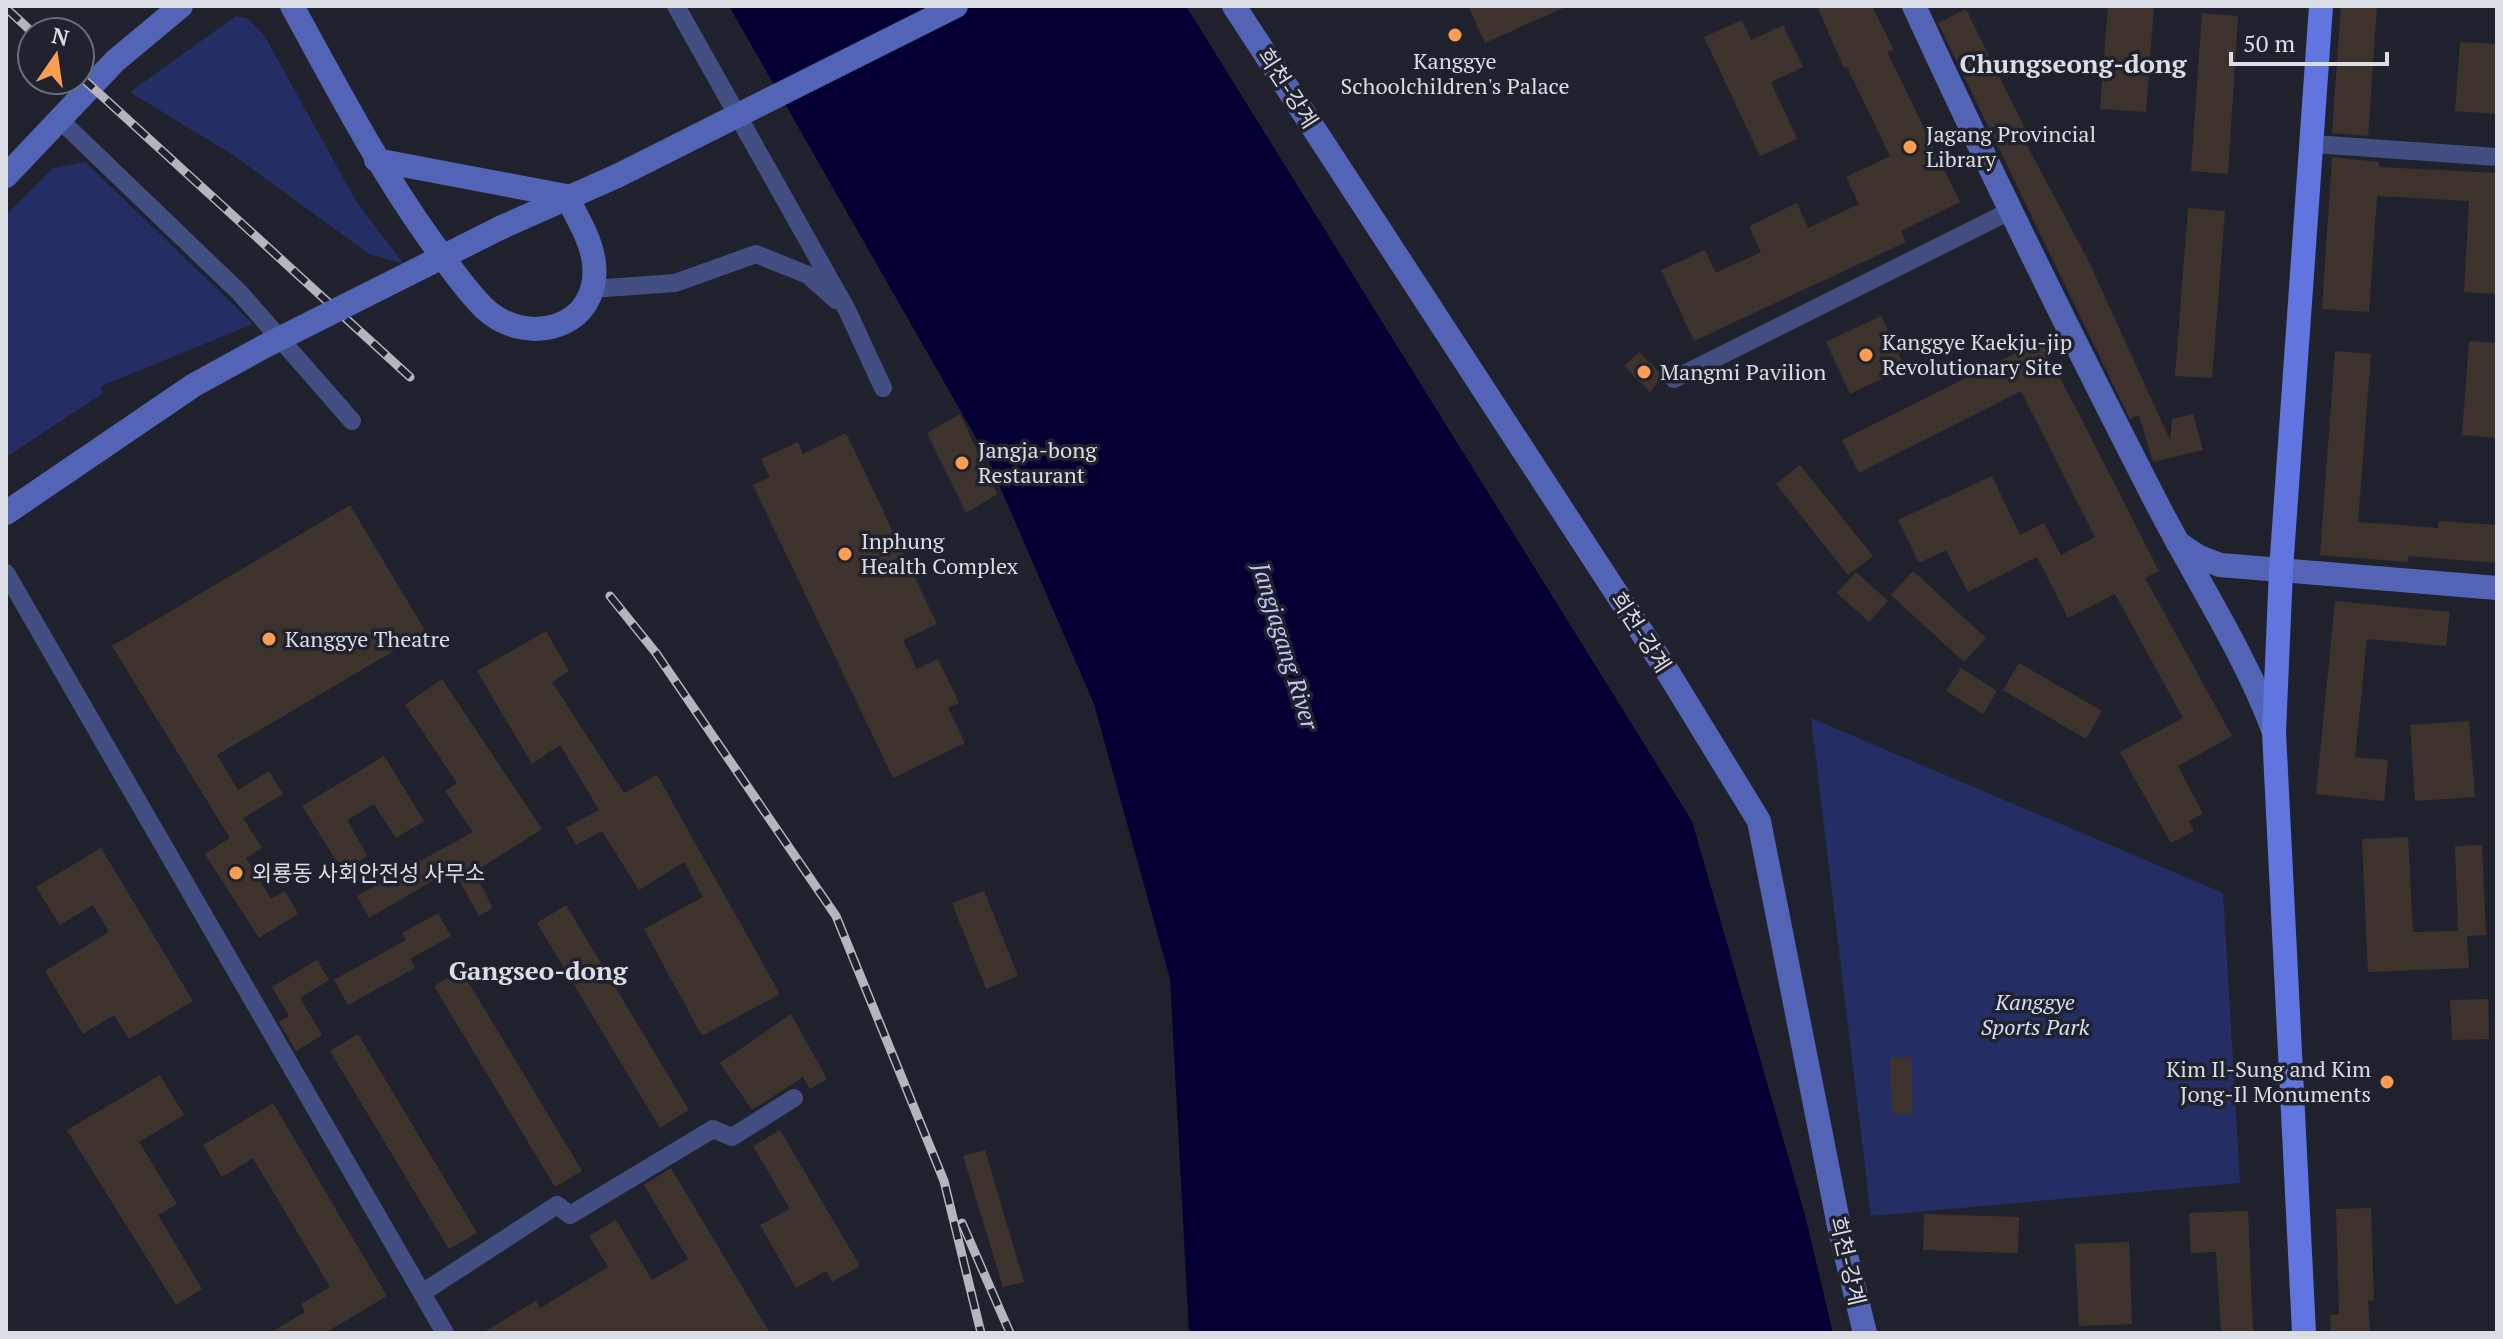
<svg xmlns="http://www.w3.org/2000/svg" width="2503" height="1339" viewBox="0 0 2503 1339" font-family="'PT Serif','Noto Sans KR',serif">
	<style>
		.green { fill: #242e65 }
		.water { fill: #040033 }
		.building { fill: #3e332c }
		.lines { fill: none; stroke-linecap: round; stroke-linejoin: round }
		.street { stroke: #424e81; stroke-width: 18 }
		.secondary { stroke: #5364b6; stroke-width: 24 }
		.primary { stroke: #6075df; stroke-width: 24 }
		.rail-casing { stroke: #b4b6be; stroke-width: 9 }
		.rail { stroke: #1f222d; stroke-width: 6; stroke-dasharray: 18; stroke-linecap: butt }
		.secondary-bridge { stroke: #5364b6; stroke-width: 24 }
		.poi-dot { fill: #fc9d54; stroke: #1f222d; stroke-width: 3 }
		.labels { text-anchor: middle; stroke-width: 7; stroke-linejoin: round; paint-order: stroke }
		.poi-label { font-size: 22px; fill: #dbdde5; stroke: #1f222d; text-anchor: start }
		.street-label { font-size: 22px; fill: #dbdde5; stroke: #1f222d }
		.park-label { font-size: 22px; font-style: italic; fill: #d6ddf3; stroke: #1f222d }
		.water-label { font-size: 24px; font-style: italic; fill: #bdcaf7; stroke: #1f222d }
		.quarter-label { font-size: 26px; font-weight: bold; fill: #dbdde5; stroke: #1f222d }
	</style>
	<rect width="100%" height="100%" fill="#1f222d"/>
	<g class="green">
		<polygon points="236,16 247,18 264,35 357,203 404,264 369,254 233,155 130,92"/>
		<polygon points="85,162 253,324 101,386 102,394 6,457 6,215 53,168"/>
		<polygon points="1811,718 2223,893 2240,1183 1871,1216"/>
	</g>
	<polygon class="water" points="729,6 1186,6 1692,821 1805,1215 1833,1333 1189,1333 1170,979 1094,704 987,457"/>
	<g class="building">
		<polygon points="1468,6 1568,6 1485,43"/>
		<polygon points="1817,6 1872,6 1894,50 1887,52 1960,202 1901,231 1906,242 1694,341 1661,270 1705,250 1716,273 1761,252 1749,226 1797,203 1808,228 1859,204 1846,177 1890,156 1847,67 1844,68"/>
		<polygon points="2108,6 2154,6 2146,112 2100,109"/>
		<polygon points="2341,6 2377,6 2368,136 2332,133"/>
		<polygon points="1966,9 2027,133 2022,136 2090,264 2170,440 2172,419 2193,414 2203,450 2153,462 2139,415 2130,419 1938,23"/>
		<polygon points="2202,13 2238,16 2228,174 2191,171"/>
		<polygon points="1742,20 1751,40 1783,25 1803,67 1771,82 1797,139 1760,156 1704,37"/>
		<polygon points="2460,42 2497,44 2497,114 2455,111"/>
		<polygon points="2332,157 2379,162 2379,167 2497,173 2497,294 2464,292 2469,201 2377,196 2369,312 2322,309"/>
		<polygon points="2188,208 2225,211 2212,378 2175,376"/>
		<polygon points="1881,316 1905,368 1850,394 1826,342"/>
		<polygon points="2041,340 2159,571 2145,578 2232,736 2178,766 2203,814 2189,821 2194,831 2171,843 2120,752 2183,718 2115,594 2068,618 2037,557 1968,592 1946,550 1919,563 1898,520 1992,476 2020,535 2044,523 2061,555 2095,537 2021,391 1859,473 1842,440"/>
		<polygon points="2469,341 2497,343 2497,438 2462,435"/>
		<polygon points="2335,351 2371,354 2358,522 2438,528 2439,521 2497,525 2497,563 2408,556 2408,562 2320,555"/>
		<polygon points="1639,352 1663,376 1650,392 1624,366"/>
		<polygon points="960,414 997,494 966,513 927,433"/>
		<polygon points="846,433 937,624 903,640 917,669 938,659 959,703 948,708 965,743 893,778 753,485 770,477 761,459 798,442 803,454"/>
		<polygon points="1800,465 1873,556 1848,575 1776,484"/>
		<polygon points="350,505 426,632 217,755 238,790 269,771 283,794 243,818 262,848 246,858 271,899 285,891 298,914 259,938 205,854 230,838 112,646"/>
		<polygon points="1913,571 1986,638 1964,662 1891,595"/>
		<polygon points="1856,572 1888,601 1869,622 1837,593"/>
		<polygon points="2335,601 2450,612 2446,646 2367,639 2355,757 2388,760 2384,801 2316,794"/>
		<polygon points="546,631 569,671 552,682 624,793 657,775 780,994 702,1036 644,929 703,897 684,862 639,890 602,831 576,845 566,828 599,810 560,745 532,764 477,671"/>
		<polygon points="2019,663 2102,711 2086,739 2003,690"/>
		<polygon points="1961,668 1997,691 1983,714 1946,691"/>
		<polygon points="442,679 542,829 474,872 493,908 479,916 453,869 369,918 357,896 473,832 445,791 457,783 405,705"/>
		<polygon points="2469,721 2475,797 2415,801 2410,725"/>
		<polygon points="384,756 424,821 396,838 374,804 347,820 367,856 343,871 302,806"/>
		<polygon points="2408,837 2413,932 2458,931 2455,846 2482,845 2486,935 2467,936 2469,968 2368,972 2362,839"/>
		<polygon points="101,848 193,1001 129,1039 114,1015 83,1034 45,971 109,932 93,905 60,925 36,887"/>
		<polygon points="984,891 1018,976 986,989 952,903"/>
		<polygon points="566,905 689,1110 660,1128 537,923"/>
		<polygon points="438,913 451,936 410,959 415,968 348,1005 334,980 406,940 402,933"/>
		<polygon points="317,960 329,980 300,998 322,1035 296,1051 279,1022 289,1016 272,987"/>
		<polygon points="461,970 582,1171 555,1187 434,986"/>
		<polygon points="2488,999 2489,1039 2452,1040 2450,1000"/>
		<polygon points="791,1014 827,1079 810,1089 803,1077 752,1110 720,1063"/>
		<polygon points="358,1034 477,1233 449,1249 330,1051"/>
		<polygon points="1911,1057 1913,1114 1892,1114 1890,1058"/>
		<polygon points="160,1075 184,1115 139,1142 177,1204 158,1215 202,1289 176,1305 67,1130"/>
		<polygon points="273,1103 387,1296 325,1333 270,1333 305,1312 301,1304 330,1287 253,1158 222,1177 203,1145"/>
		<polygon points="780,1130 860,1266 832,1282 826,1271 796,1288 760,1225 790,1209 753,1146"/>
		<polygon points="985,1150 1024,1282 1003,1287 963,1156"/>
		<polygon points="671,1168 770,1333 482,1333 536,1301 540,1308 608,1267 589,1236 616,1220 652,1280 688,1259 644,1185"/>
		<polygon points="2371,1208 2374,1300 2368,1301 2370,1333 2331,1333 2330,1315 2339,1315 2336,1209"/>
		<polygon points="2248,1211 2253,1333 2221,1333 2216,1252 2191,1253 2189,1213"/>
		<polygon points="1924,1214 2019,1217 2018,1253 1923,1250"/>
		<polygon points="2129,1242 2132,1324 2079,1326 2075,1244"/>
	</g>
	<g class="lines">
		<g class="street">
			<polyline points="676,6 847,310 883,388"/>
			<polyline points="59,119 240,293 352,421"/>
			<polyline points="2314,144 2497,157"/>
			<polyline points="592,289 675,283 756,254 808,275 836,300"/>
			<polyline points="1674,379 2008,212"/>
			<polyline points="6,573 445,1333"/>
			<polyline points="422,1293 557,1205 570,1215 713,1129 732,1137 794,1098"/>
		</g>
		<g class="secondary">
			<path d="M292,6c44,80 86,161 139,235 17,23 33,47 53,67 42,40 117,21 110,-45 -3,-24 -17,-46 -28,-67l-190,-36"/>
			<polyline points="1234,6 1669,674 1759,821 1840,1231 1865,1333"/>
			<path d="M1914,6c76,165 156,328 239,490 40,79 90,153 121,236"/>
			<polyline points="6,176 115,61 181,6"/>
			<polyline points="500,228 617,176"/>
			<polyline points="6,513 194,385 265,346"/>
			<polyline points="2178,543 2199,557 2220,565 2497,588"/>
		</g>
		<polyline class="primary" points="2304,1333 2274,732 2281,570 2321,6"/>
		<defs>
			<g id="rail">
				<polyline points="6,8 32,32"/>
				<polyline points="80,76 410,377"/>
				<polyline points="610,596 656,653 836,916 944,1181 981,1333"/>
				<polyline points="962,1223 1010,1333"/>
			</g>
		</defs>
		<use href="#rail" class="rail-casing"/>
		<use href="#rail" class="rail"/>
		<g class="secondary-bridge">
			<polyline points="617,176 956,6"/>
			<polyline points="265,346 500,228"/>
		</g>
	</g>
	<g class="poi-dot">
		<circle cx="1455" cy="35" r="8"/>
		<circle cx="1910" cy="147" r="8"/>
		<circle cx="1866" cy="355" r="8"/>
		<circle cx="1644" cy="372" r="8"/>
		<circle cx="962" cy="463" r="8"/>
		<circle cx="845" cy="554" r="8"/>
		<circle cx="269" cy="639" r="8"/>
		<circle cx="236" cy="873" r="8"/>
		<circle cx="2387" cy="1082" r="8"/>
	</g>
	<g class="labels">
		<g class="poi-label">
			<text x="1455" y="69" text-anchor="middle">Kanggye<tspan x="1455" dy="25">Schoolchildren's Palace</tspan></text>
			<text x="1926" y="142">Jagang Provincial<tspan x="1926" dy="25">Library</tspan></text>
			<text x="1882" y="350">Kanggye Kaekju-jip<tspan x="1882" dy="25">Revolutionary Site</tspan></text>
			<text x="1660" y="380">Mangmi Pavilion</text>
			<text x="978" y="458">Jangja-bong<tspan x="978" dy="25">Restaurant</tspan></text>
			<text x="861" y="549">Inphung<tspan x="861" dy="25">Health Complex</tspan></text>
			<text x="285" y="647">Kanggye Theatre</text>
			<text x="252" y="881">외룡동 사회안전성 사무소</text>
			<text x="2371" y="1077" text-anchor="end">Kim Il-Sung and Kim<tspan x="2371" dy="25">Jong-Il Monuments</tspan></text>
		</g>
		<g class="street-label">
			<text transform="translate(1288 88) rotate(57)" y="8">희천-강계</text>
			<text transform="translate(1641 632) rotate(57)" y="8">희천-강계</text>
			<text transform="translate(1848 1261) rotate(77)" y="8">희천-강계</text>
		</g>
		<g class="park-label">
			<text x="2035" y="1010">Kanggye<tspan x="2035" dy="25">Sports Park</tspan></text>
		</g>
		<g class="water-label">
			<text transform="translate(1285 646) rotate(73)" y="8">Jangjagang River</text>
		</g>
		<g class="quarter-label">
			<text x="2073" y="73">Chungseong-dong</text>
			<text x="538" y="980">Gangseo-dong</text>
		</g>
	</g>
	<rect width="2503" height="1339" fill="none" stroke="#dbdde5" stroke-width="16"/>
	<g transform="translate(56 56) rotate(13)"><circle r="38" fill="#1f222d" stroke="#6a6d77" stroke-width="2"/>
	<path d="M0-6L14 30L0 20L-14 30Z" fill="#fc9d54"/>
	<text y="-12" font-size="22" font-weight="bold" text-anchor="middle" fill="#dbdde5">N</text>
	</g>
	<path d="M2231 52v12h156v-12" fill="none" stroke="#dbdde5" stroke-width="4"/>
	<text x="2243" y="52" font-size="24" fill="#dbdde5" stroke="#1f222d" stroke-width="6" paint-order="stroke">50 m</text>
</svg>
